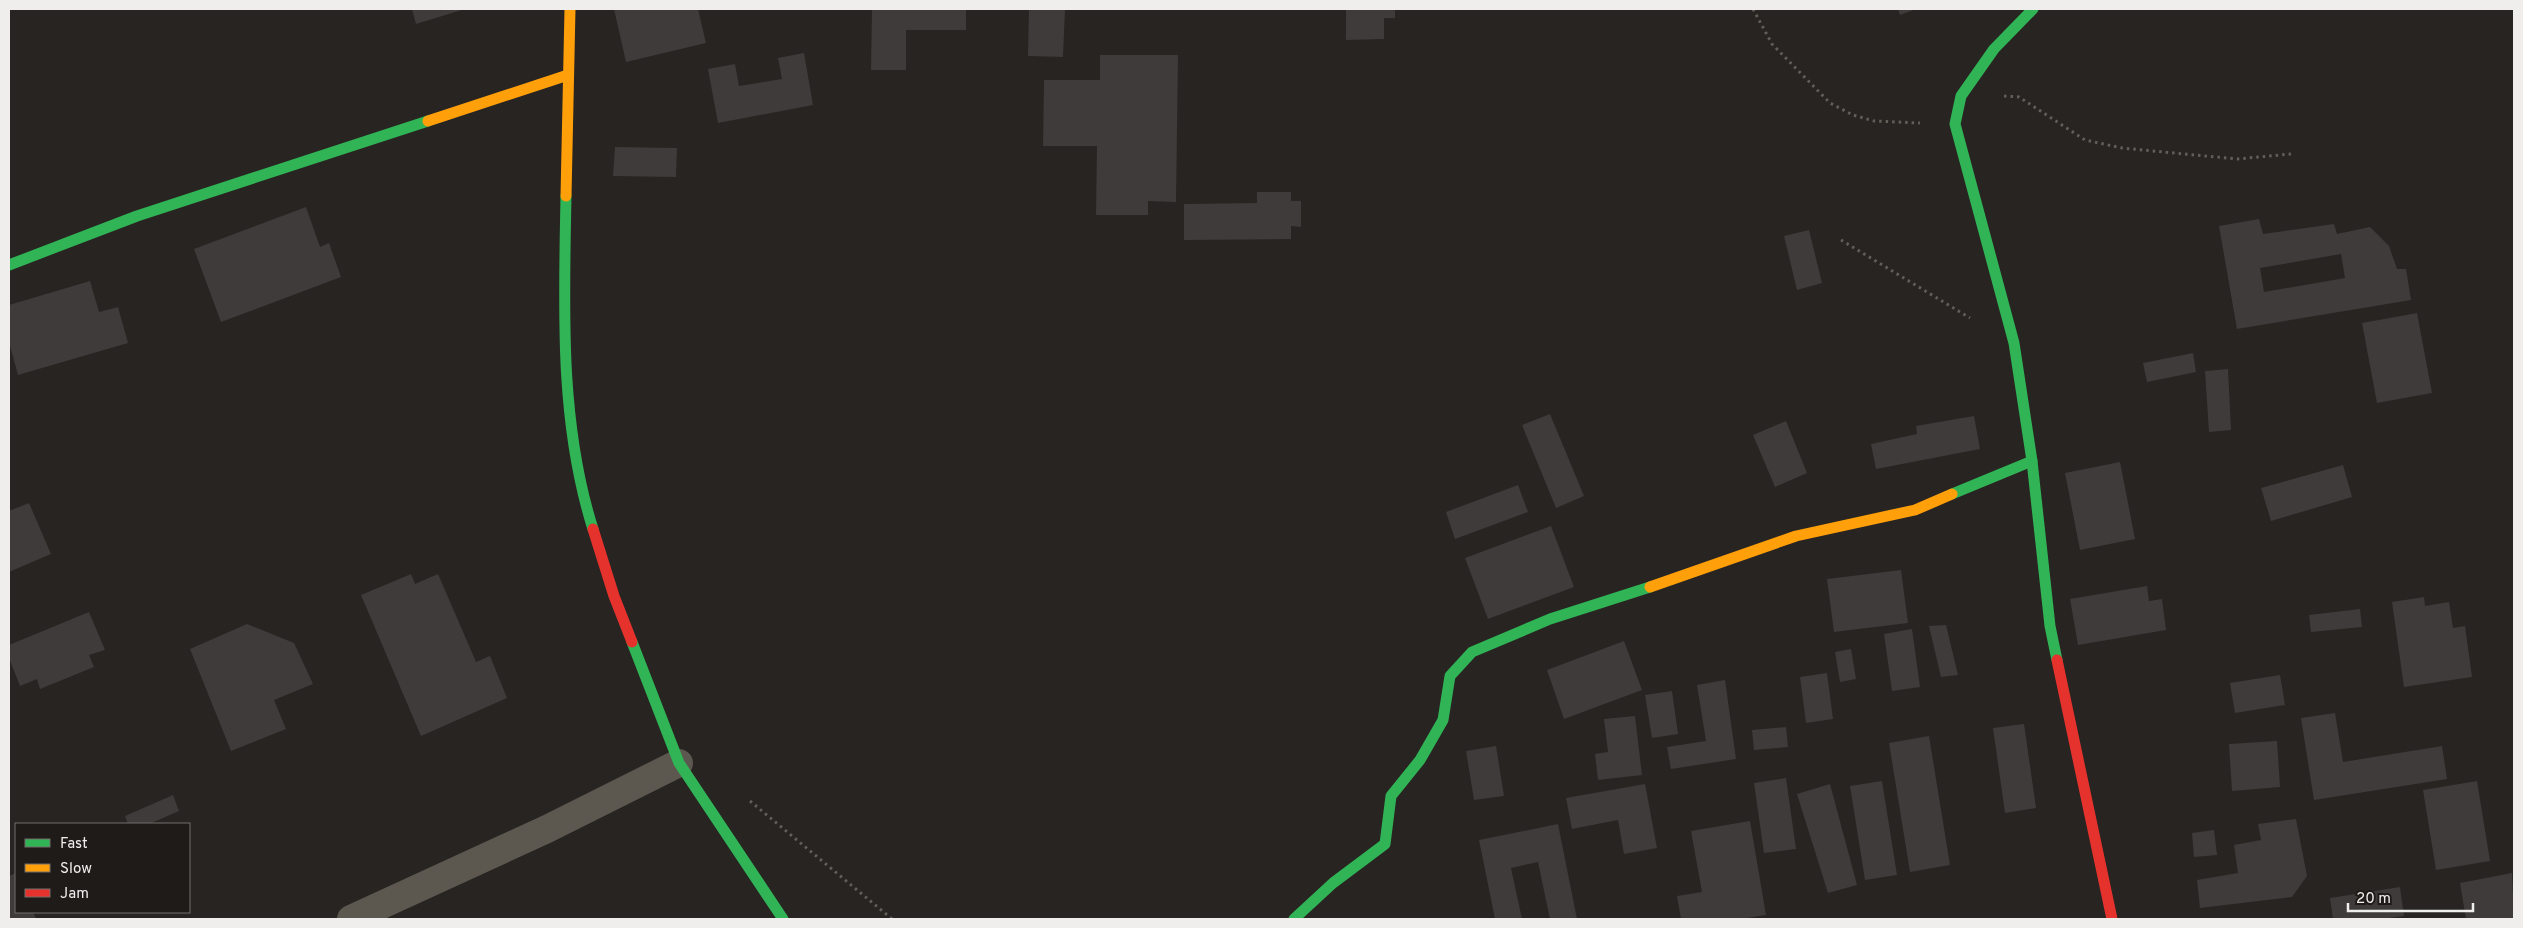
<svg xmlns="http://www.w3.org/2000/svg" width="2523" height="928" viewBox="0 0 2523 928" font-family="Overpass,sans-serif">
	<style>
		.building { fill: #3e3b3a; fill-rule: evenodd }
		.lines { fill: none; stroke-linecap: round; stroke-linejoin: round }
		.path { stroke: #625e58; stroke-width: 3; stroke-dasharray: 2.5 4; stroke-linecap: butt }
		.street { stroke: #5d584f; stroke-width: 28 }
		.fast { stroke: #30b455; stroke-width: 11 }
		.slow { stroke: #ff9f0a; stroke-width: 11 }
		.jam { stroke: #e5322d; stroke-width: 11 }
	</style>
	<rect width="100%" height="100%" fill="#272422"/>
	<g class="building">
		<polygon points="412,9 465,9 416,24"/>
		<polygon points="614,9 698,9 706,43 626,62"/>
		<polygon points="872,9 966,9 966,30 906,30 906,70 871,70"/>
		<polygon points="1029,9 1065,9 1063,57 1028,56"/>
		<polygon points="1346,9 1395,9 1395,18 1384,18 1384,39 1346,40"/>
		<polygon points="1898,9 1916,9 1900,15"/>
		<polygon points="804,53 813,105 718,123 708,69 735,64 739,86 782,79 778,58"/>
		<polygon points="1100,55 1178,55 1176,202 1148,201 1148,215 1096,215 1097,146 1043,146 1044,80 1100,80"/>
		<polygon points="615,147 677,148 676,177 613,176"/>
		<polygon points="1257,192 1291,192 1291,201 1301,201 1301,227 1291,226 1291,239 1184,240 1184,204 1257,203"/>
		<polygon points="306,207 320,247 329,243 341,277 221,322 194,249"/>
		<path d="M2259,219l4,15 71,-10 3,10 33,-7 19,19 8,23h9l5,31 -174,29 -18,-103zM2341,254l4,24 -81,14 -4,-24z"/>
		<polygon points="1809,230 1822,283 1797,290 1784,236"/>
		<polygon points="90,281 99,312 118,307 128,343 18,375 9,342 9,305"/>
		<polygon points="2417,313 2432,393 2377,403 2362,323"/>
		<polygon points="2193,353 2196,372 2147,382 2143,363"/>
		<polygon points="2228,369 2231,430 2209,432 2205,371"/>
		<polygon points="1550,414 1584,496 1556,508 1522,425"/>
		<polygon points="1974,416 1980,449 1876,469 1871,444 1917,434 1916,426"/>
		<polygon points="1786,421 1807,473 1775,487 1753,435"/>
		<polygon points="2120,462 2135,539 2080,550 2065,473"/>
		<polygon points="2343,465 2352,497 2271,521 2261,488"/>
		<polygon points="1518,485 1528,512 1455,539 1446,512"/>
		<polygon points="29,503 51,554 9,572 9,511"/>
		<polygon points="1551,526 1574,587 1488,619 1465,558"/>
		<polygon points="1901,570 1908,623 1834,632 1827,579"/>
		<polygon points="411,574 415,584 438,574 476,662 490,656 507,698 421,736 361,595"/>
		<polygon points="2147,586 2149,601 2162,599 2166,630 2078,645 2070,599"/>
		<polygon points="2424,597 2425,606 2449,602 2453,628 2465,626 2472,677 2404,687 2392,602"/>
		<polygon points="2360,609 2362,627 2311,632 2309,615"/>
		<polygon points="89,612 105,650 89,655 94,667 40,689 37,679 20,686 9,658 9,645"/>
		<polygon points="247,624 294,643 313,684 274,700 286,729 231,751 190,649"/>
		<polygon points="1946,625 1958,675 1941,677 1929,626"/>
		<polygon points="1912,629 1920,687 1892,691 1884,634"/>
		<polygon points="1624,641 1642,690 1564,719 1547,670"/>
		<polygon points="1851,649 1856,679 1840,682 1835,652"/>
		<polygon points="1827,673 1833,719 1806,723 1800,677"/>
		<polygon points="2280,675 2285,705 2235,713 2230,683"/>
		<polygon points="1725,680 1736,759 1671,769 1667,747 1706,741 1697,685"/>
		<polygon points="1672,691 1678,734 1652,738 1645,695"/>
		<polygon points="2335,713 2343,762 2442,746 2447,779 2314,800 2301,718"/>
		<polygon points="1635,716 1642,775 1598,780 1595,754 1608,752 1604,719"/>
		<polygon points="2024,724 2036,808 2005,813 1993,728"/>
		<polygon points="1786,727 1788,747 1754,750 1752,730"/>
		<polygon points="1929,736 1950,865 1910,872 1889,743"/>
		<polygon points="2277,741 2280,787 2232,791 2229,744"/>
		<polygon points="1496,746 1504,796 1474,800 1466,751"/>
		<polygon points="1786,778 1796,849 1764,853 1754,783"/>
		<polygon points="1882,781 1897,875 1865,880 1850,786"/>
		<polygon points="2477,781 2490,861 2436,870 2423,790"/>
		<polygon points="1645,784 1657,848 1624,854 1618,820 1572,829 1566,798"/>
		<polygon points="1830,784 1857,885 1828,893 1797,794"/>
		<polygon points="173,795 179,811 149,824 128,824 125,816"/>
		<polygon points="2296,819 2307,876 2292,897 2200,908 2197,880 2238,873 2234,845 2261,840 2258,824"/>
		<polygon points="1750,821 1766,915 1741,919 1681,919 1677,896 1702,892 1691,831"/>
		<polygon points="1558,824 1577,919 1550,919 1538,862 1511,868 1522,919 1495,919 1479,840"/>
		<polygon points="2214,830 2217,855 2194,857 2192,833"/>
		<polygon points="16,873 16,912 33,912 36,919 9,919 9,876"/>
		<polygon points="2512,873 2514,919 2466,919 2460,883"/>
		<polygon points="2400,887 2404,916 2382,919 2333,919 2330,898"/>
	</g>
	<g class="lines">
		<g class="path">
			<polyline points="1753,9 1772,44 1830,103 1853,115 1874,121 1920,123"/>
			<polyline points="2004,96 2019,97 2085,140 2122,148 2237,159 2291,154"/>
			<polyline points="1841,240 1970,318"/>
			<polyline points="750,801 892,919"/>
		</g>
		<polyline class="street" points="351,919 547,829 679,763"/>
		<g class="fast">
			<polyline points="2033,9 1994,49 1961,96 1955,124 2014,343 2032,461 2050,626 2057,660"/>
			<path d="M566,196c-2,110 -7,226 27,333"/>
			<polyline points="9,265 137,216 428,121"/>
			<polyline points="1952,494 2032,461"/>
			<polyline points="632,642 679,763 783,919"/>
			<polyline points="1294,919 1333,883 1385,844 1391,796 1420,760 1443,720 1450,676 1472,652 1550,619 1650,587"/>
		</g>
		<g class="slow">
			<polyline points="428,121 568,75"/>
			<polyline points="566,196 570,9"/>
			<polyline points="1650,587 1796,536 1915,510 1952,494"/>
		</g>
		<g class="jam">
			<polyline points="593,529 614,596 632,642"/>
			<polyline points="2057,660 2112,919"/>
		</g>
	</g>
	<rect width="2523" height="928" fill="none" stroke="#f0eeec" stroke-width="20"/>
	<rect x="15" y="823" width="175" height="90" fill="#1e1b18" stroke="#726f6d"/>
	<rect x="25" y="839" width="25" height="8" fill="#30b455" stroke="#726f6d"/>
	<text x="60" y="848" font-size="15" fill="#f0eeec">Fast</text>
	<rect x="25" y="864" width="25" height="8" fill="#ff9f0a" stroke="#726f6d"/>
	<text x="60" y="873" font-size="15" fill="#f0eeec">Slow</text>
	<rect x="25" y="889" width="25" height="8" fill="#e5322d" stroke="#726f6d"/>
	<text x="60" y="898" font-size="15" fill="#f0eeec">Jam</text>
	<path d="M2348 903v8h125v-8" fill="none" stroke="#f0eeec" stroke-width="2.5"/>
	<text x="2356" y="903" font-size="15" fill="#f0eeec" stroke="#1e1b18" stroke-width="4" paint-order="stroke">20 m</text>
</svg>
